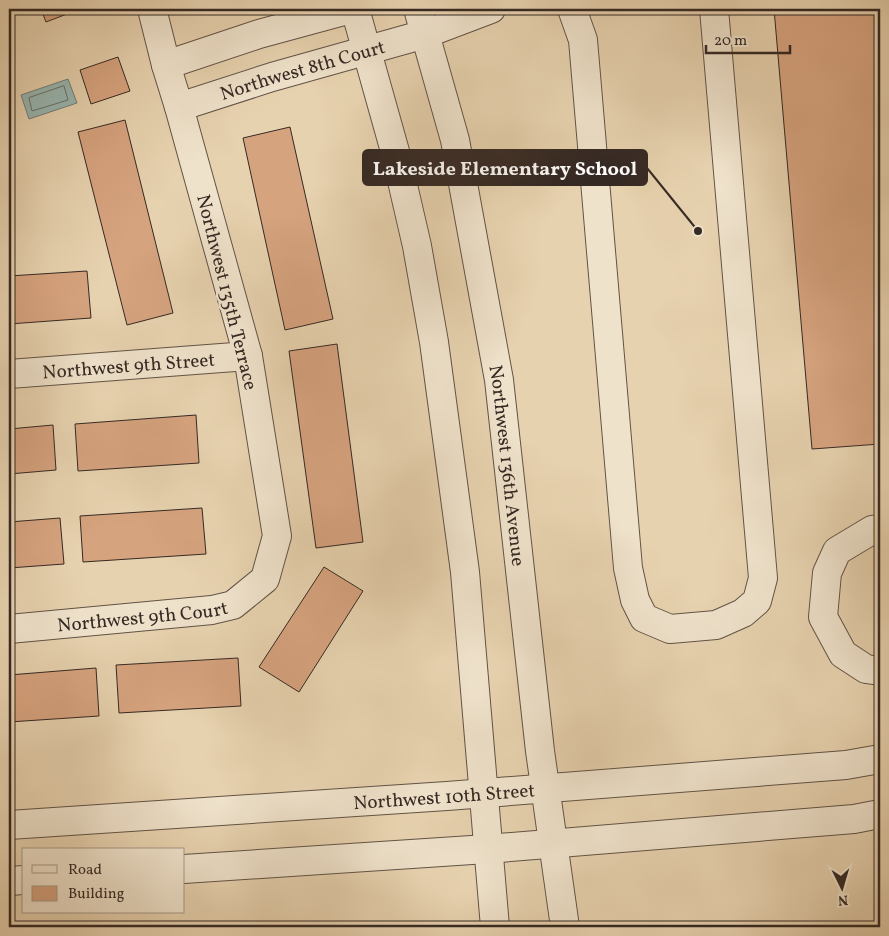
<svg xmlns="http://www.w3.org/2000/svg" width="889" height="936" viewBox="0 0 889 936" font-family="Vollkorn,serif">
	<style>
		.water { fill: #98b6b1; stroke: #707e79 }
		.lines { fill: none; stroke-linecap: round; stroke-linejoin: round }
		.shore { stroke: #66706a; stroke-width: 1 }
		.building { fill: #d6a37f; stroke: #352924 }
		.minor-casing { stroke: #625347; stroke-width: 30 }
		.minor { stroke: #efe2cb; stroke-width: 28 }
		.labels { text-anchor: middle; stroke-width: 5; stroke-linejoin: round; paint-order: stroke }
		.street-label { font-size: 19px; fill: #352924; stroke: #efe2cb }
		.leader { fill: none; stroke: #352924; stroke-width: 2 }
		.callout-dot { fill: #352924; stroke: #efe2cb; stroke-width: 2 }
		.callout { fill: #352924; stroke: #352924; stroke-width: 2 }
		.callout-label { font-size: 20px; text-anchor: middle; font-weight: bold; fill: #fff }
	</style>
	<rect width="100%" height="100%" fill="#e7d2af"/>
	<filter id="stains"><feTurbulence type="fractalNoise" baseFrequency=".004" numOctaves="4"/><feColorMatrix values="0 0 0 0 .2 0 0 0 0 .09 0 0 0 0 .02 0 0 0 .5 -.17"/></filter>
	<radialGradient id="worn" r=".72"><stop offset=".6" stop-color="#630" stop-opacity="0"/><stop offset="1" stop-color="#630" stop-opacity=".3"/></radialGradient>
	<polygon class="water" points="68,79 77,103 29,119 21,95"/>
	<g class="lines">
		<polygon class="shore" points="64,86 68,100 32,111 29,98"/>
	</g>
	<g class="building">
		<polygon points="41,9 80,9 46,22"/>
		<polygon points="774,9 880,9 880,444 812,449"/>
		<polygon points="118,57 130,91 91,104 80,70"/>
		<polygon points="125,120 173,313 127,325 78,132"/>
		<polygon points="290,127 333,319 285,330 243,138"/>
		<polygon points="87,271 91,318 9,324 9,276"/>
		<polygon points="337,344 363,542 316,548 289,351"/>
		<polygon points="196,415 199,463 78,471 75,424"/>
		<polygon points="53,425 56,470 9,474 9,429"/>
		<polygon points="202,508 206,554 83,562 80,516"/>
		<polygon points="60,518 64,564 9,568 9,522"/>
		<polygon points="324,567 363,591 299,692 259,667"/>
		<polygon points="238,658 241,706 119,713 116,665"/>
		<polygon points="96,668 99,716 9,722 9,675"/>
	</g>
	<g class="lines">
		<defs>
			<g id="minor">
				<polyline points="355,9 396,155 417,246 434,342 465,572 495,927"/>
				<path id="s1" d="M418,9l37,131 44,240 41,371 25,176"/>
				<polyline points="572,9 583,40 628,568 635,600 644,618 670,629 716,625 743,613 757,601 763,578 714,9"/>
				<polyline points="166,65 259,34 351,9"/>
				<path id="s2" d="M179,107l93,-30 153,-43 66,-25"/>
				<path id="s3" d="M9,374l239,-18"/>
				<polyline points="880,529 872,530 837,551 827,573 823,617 843,654 866,669 880,671"/>
				<path id="s4" d="M9,629l203,-19 21,-5 32,-26 12,-43 -29,-180 -69,-249 -13,-42 -14,-56"/>
				<path id="s5" d="M9,825l438,-29 399,-31 34,-6"/>
				<polyline points="184,869 487,849 854,819 880,814"/>
				<polyline points="9,881 24,880"/>
			</g>
		</defs>
		<use href="#minor" class="minor-casing"/>
		<use href="#minor" class="minor"/>
	</g>
	<g class="labels">
		<g class="street-label">
			<text dy="7" stroke="none"><textPath href="#s2" startOffset="129">Northwest 8th Court</textPath></text>
			<text transform="translate(228 292) rotate(76)" y="7">Northwest 135th Terrace</text>
			<text dy="7" stroke="none"><textPath href="#s3" startOffset="120">Northwest 9th Street</textPath></text>
			<text dy="7" stroke="none"><textPath href="#s1" startOffset="466">Northwest 136th Avenue</textPath></text>
			<text dy="7" stroke="none"><textPath href="#s4" startOffset="134">Northwest 9th Court</textPath></text>
			<text dy="7" stroke="none"><textPath href="#s5" startOffset="436">Northwest 10th Street</textPath></text>
		</g>
	</g>
	<path class="leader" d="M698 231L647 168"/>
	<circle class="callout-dot" cx="698" cy="231" r="5"/>
	<rect class="callout" x="363" y="150" width="284" height="35" rx="5"/>
	<g class="callout-label">
		<text x="505" y="175">Lakeside Elementary School</text>
	</g>
	<rect width="889" height="936" fill="none" stroke="#e7d2af" stroke-width="30"/>
	<rect x="10" y="10" width="869" height="916" fill="none" stroke="#352924" stroke-width="2.5"/>
	<rect x="15" y="15" width="859" height="906" fill="none" stroke="#352924"/>
	<rect x="22" y="848" width="162" height="65" fill="#efe2cb" stroke="#a59888"/>
	<rect x="32" y="865" width="25" height="8" fill="#efe2cb" stroke="#a59888"/>
	<text x="68" y="874" font-size="15" fill="#352924">Road</text>
	<rect x="32" y="886" width="25" height="15" fill="#d6a37f" stroke="#a59888"/>
	<text x="68" y="898" font-size="15" fill="#352924">Building</text>
	<g transform="translate(842 888) rotate(175)" stroke="#efe2cb" stroke-width="4" paint-order="stroke">
	<path d="M0-4L9 19L0 12L-9 19Z" fill="#352924"/>
	<text y="-8" font-size="14" font-weight="bold" text-anchor="middle" fill="#352924">N</text>
	</g>
	<path d="M706 45v8h84v-8" fill="none" stroke="#352924" stroke-width="2.5"/>
	<text x="714" y="45" font-size="15" fill="#352924" stroke="#efe2cb" stroke-width="4" paint-order="stroke">20 m</text>
	<rect width="100%" height="100%" filter="url(#stains)"/>
	<rect width="100%" height="100%" fill="url(#worn)"/>
</svg>
